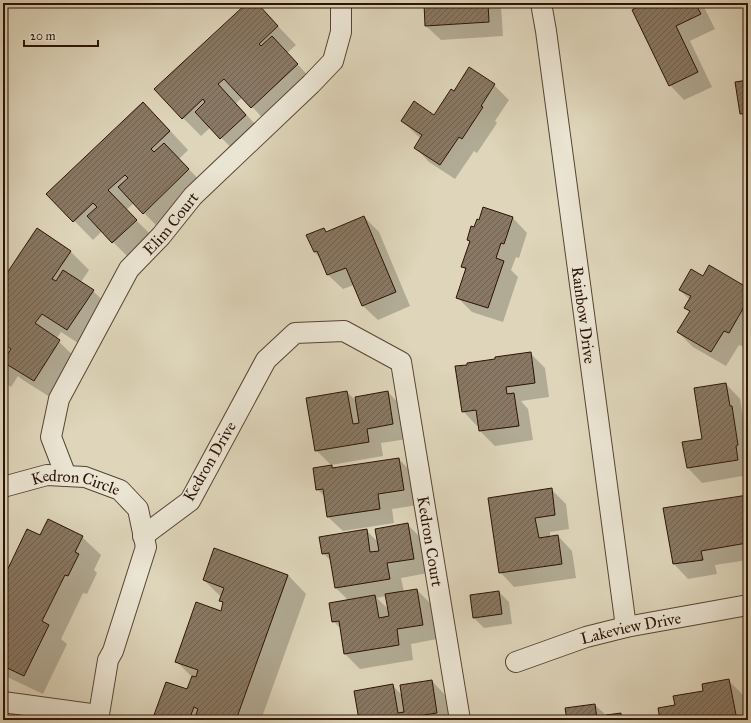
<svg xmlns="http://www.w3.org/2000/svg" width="751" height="723" viewBox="0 0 751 723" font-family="'IM FELL Great Primer',serif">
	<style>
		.shadow { fill: #0003; fill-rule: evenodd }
		.building { fill: url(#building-hatch); stroke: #2c1305 }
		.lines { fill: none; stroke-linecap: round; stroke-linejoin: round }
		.street-casing { stroke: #584432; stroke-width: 22 }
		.street { stroke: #eae4d2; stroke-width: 20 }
		.labels { text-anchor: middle; stroke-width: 3; stroke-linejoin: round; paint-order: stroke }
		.street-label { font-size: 16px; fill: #2c1305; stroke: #eae4d2 }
	</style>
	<defs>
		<pattern id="building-hatch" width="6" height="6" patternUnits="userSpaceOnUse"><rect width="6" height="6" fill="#897863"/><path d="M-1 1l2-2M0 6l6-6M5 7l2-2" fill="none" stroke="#706150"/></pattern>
	</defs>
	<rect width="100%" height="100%" fill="#ded5ba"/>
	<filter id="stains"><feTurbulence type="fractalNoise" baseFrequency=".005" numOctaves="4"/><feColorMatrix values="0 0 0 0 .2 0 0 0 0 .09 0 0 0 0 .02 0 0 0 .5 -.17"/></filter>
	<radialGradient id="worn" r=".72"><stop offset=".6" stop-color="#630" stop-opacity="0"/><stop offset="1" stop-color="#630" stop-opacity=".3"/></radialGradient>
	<g class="shadow">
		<polygon points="248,3 256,3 296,45 287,53 316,84 270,126 243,97 236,103 264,134 240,157 211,127 201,136 183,118"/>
		<polygon points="425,3 498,3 501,6 503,36 441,40 426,26"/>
		<polygon points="648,3 702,3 715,29 690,41 712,87 684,100 670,85"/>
		<polygon points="469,68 494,85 509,100 495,121 497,123 477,153 474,151 455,179 429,162 415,147 420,138 402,121 434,116 454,92"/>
		<polygon points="748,81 748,120 741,114"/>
		<polygon points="162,122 188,150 179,159 207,188 162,231 134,203 126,210 155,239 132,261 102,231 93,240 48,194"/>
		<polygon points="364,217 379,232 410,306 378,320 363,306 354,285 343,289 328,275 321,259 314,252 324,229 328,233"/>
		<polygon points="513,218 527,233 519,258 516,257 511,270 518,277 503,322 472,312 457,297 466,271 462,266 470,242 468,240 475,228"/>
		<polygon points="70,251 89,270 81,282 93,291 112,309 86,348 61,332 56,339 78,360 53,399 23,380 18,376 11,387 3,382 3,281"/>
		<polygon points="704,277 748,289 748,340 744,347 739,345 726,366 693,347 678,332 690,312 686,308 690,300 680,290"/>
		<polygon points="530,353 545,368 549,397 521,401 528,409 533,440 495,446 480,431 479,426 477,426 463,411 468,365"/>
		<polygon points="726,384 740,399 743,418 746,421 748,432 748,475 702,483 688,468 703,439"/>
		<polygon points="347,392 357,402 388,392 402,407 407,439 381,443 383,456 331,465 316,450"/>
		<polygon points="399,459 413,474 418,505 392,509 394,523 343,531 328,517 325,497 317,489 332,466 334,469"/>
		<polygon points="551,489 566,504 569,529 550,532 550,537 558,536 572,551 576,578 514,587 500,572"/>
		<polygon points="748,496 748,560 715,565 717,574 688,579 674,564 664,509"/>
		<path d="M407,524l15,15 6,34 -27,5 3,14 13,-2 15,15 5,34 -26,5 2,16 -53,9 -15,-15 -4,-25 -8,-8 16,-20 -13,-13 -5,-27 -8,-8 43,-23 13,13zM386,596l3,14 -12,-12z"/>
		<polygon points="40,536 82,537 101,555 94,570 97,573 87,594 83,593 61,639 67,644 43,694 3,675 3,597 8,588 3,584 3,582"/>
		<polygon points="288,575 306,594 261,720 161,720 155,715 187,690 192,677 176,661 221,612 224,604 221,601 222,598 204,580"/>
		<polygon points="499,592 509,602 512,624 484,628 474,618"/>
		<polygon points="728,680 743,695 748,720 661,720 676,706"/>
		<polygon points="432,681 446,696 450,720 360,720 393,686 402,695"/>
		<polygon points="595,705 607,716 620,715 627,720 568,720"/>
	</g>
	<g class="building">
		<polygon points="247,3 257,3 278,26 259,44 261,46 272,36 298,64 251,108 224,79 218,84 246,115 220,139 195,112 205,102 203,99 182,119 154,89"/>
		<polygon points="424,3 488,3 489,22 425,26"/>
		<polygon points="645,3 695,3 701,14 676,26 698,72 669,86 632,10"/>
		<polygon points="469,67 495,84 481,106 483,107 462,139 459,137 440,165 414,148 422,135 401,121 414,101 434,115 451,89 454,91"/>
		<polygon points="748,80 748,113 740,114 735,82"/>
		<polygon points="143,102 170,131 151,149 154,152 164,143 189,169 143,214 118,187 128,178 125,175 108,190 137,220 112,243 87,216 97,207 93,203 73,222 46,194"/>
		<polygon points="483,207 513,217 504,244 501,243 496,258 504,261 488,308 456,298 466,268 461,267 470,241 467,240 471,226 474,227 477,219 479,220"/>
		<polygon points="364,216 396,292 362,306 346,268 327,275 317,251 314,252 306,235 324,228 326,232"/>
		<polygon points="37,228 71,251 52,279 56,281 63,270 94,290 67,330 42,314 35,323 60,340 34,381 3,362 11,349 7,346 3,352 3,279"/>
		<polygon points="709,265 748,288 748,300 729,333 724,331 711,352 677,332 690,311 684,308 691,296 679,290 691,269 703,276"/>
		<polygon points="531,352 535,383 506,387 507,394 514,393 519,426 479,431 476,410 462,412 455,366 467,365 467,363 495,359 495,357"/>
		<polygon points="726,383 730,406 732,406 738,445 736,446 738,460 687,468 682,442 702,439 694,388"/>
		<polygon points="347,391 353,424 359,423 355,397 388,391 393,424 367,429 369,442 315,451 306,398"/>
		<polygon points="399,458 404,490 378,494 380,509 327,517 323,489 316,490 313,468 332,465 332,468"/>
		<polygon points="552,488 555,515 535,518 539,538 558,535 562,564 499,573 488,498"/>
		<polygon points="748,495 748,551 747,543 701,551 703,560 673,564 663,508"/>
		<polygon points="48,519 83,536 75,552 79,554 68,576 65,575 42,621 49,625 24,676 3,666 3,595 7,586 3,584 3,579 27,529 40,535"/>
		<polygon points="408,523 414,559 387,563 390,579 335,588 329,553 322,554 319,537 367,529 370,552 379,551 375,529"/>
		<polygon points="214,548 288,575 236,720 194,720 198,709 194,707 189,720 168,720 154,715 166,682 187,689 192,676 196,677 198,670 175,662 196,602 221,611 223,602 219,601 224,588 203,580"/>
		<polygon points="417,589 423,625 397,629 399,645 344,654 339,621 332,622 329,603 375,595 379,618 389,616 385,594"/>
		<polygon points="499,591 502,614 473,618 470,595"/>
		<polygon points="729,679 737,720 660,720 658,708 675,705 673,696 703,691 702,684"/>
		<polygon points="432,680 437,713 411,717 412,720 359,720 354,691 393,684 398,713 404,712 400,685"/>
		<polygon points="595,704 597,719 607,718 606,715 621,713 621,716 625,716 625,720 567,720 565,708"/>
	</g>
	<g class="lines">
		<defs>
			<g id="street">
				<path id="s1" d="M541,3l5,28 80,596"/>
				<path id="s2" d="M66,476l-15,-39 8,-38 70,-130 32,-33 32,-40 118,-112 22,-23 8,-29v-29"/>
				<path id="s3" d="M3,487l44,-12 38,2 35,13 18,19 8,38 -33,104 -5,9 -10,60"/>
				<path id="s4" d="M143,536l47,-35 76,-141 29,-27 49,-2 57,31 59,358"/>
				<path id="s5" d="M516,662l70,-25 40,-10 122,-22"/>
				<polyline points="3,702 98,715"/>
			</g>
		</defs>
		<use href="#street" class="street-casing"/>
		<use href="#street" class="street"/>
	</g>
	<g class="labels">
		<g class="street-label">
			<text dy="6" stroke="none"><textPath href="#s2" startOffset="290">Elim Court</textPath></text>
			<text dy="6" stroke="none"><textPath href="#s1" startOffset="315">Rainbow Drive</textPath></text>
			<text transform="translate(209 461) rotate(-60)" y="6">Kedron Drive</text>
			<text dy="6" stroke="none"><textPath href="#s3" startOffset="75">Kedron Circle</textPath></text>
			<text dy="6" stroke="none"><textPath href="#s4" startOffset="554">Kedron Court</textPath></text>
			<text dy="6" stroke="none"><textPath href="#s5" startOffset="120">Lakeview Drive</textPath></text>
		</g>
	</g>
	<rect width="751" height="723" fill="none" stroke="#ded5ba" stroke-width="16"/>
	<rect x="4" y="4" width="743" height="715" fill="none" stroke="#2c1305" stroke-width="2"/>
	<rect x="8" y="8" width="735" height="707" fill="none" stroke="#2c1305"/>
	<path d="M24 40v6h74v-6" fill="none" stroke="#2c1305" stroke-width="2"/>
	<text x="30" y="40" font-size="12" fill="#2c1305" stroke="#eae4d2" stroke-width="3" paint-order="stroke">20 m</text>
	<rect width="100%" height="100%" filter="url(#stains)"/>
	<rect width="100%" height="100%" fill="url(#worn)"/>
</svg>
